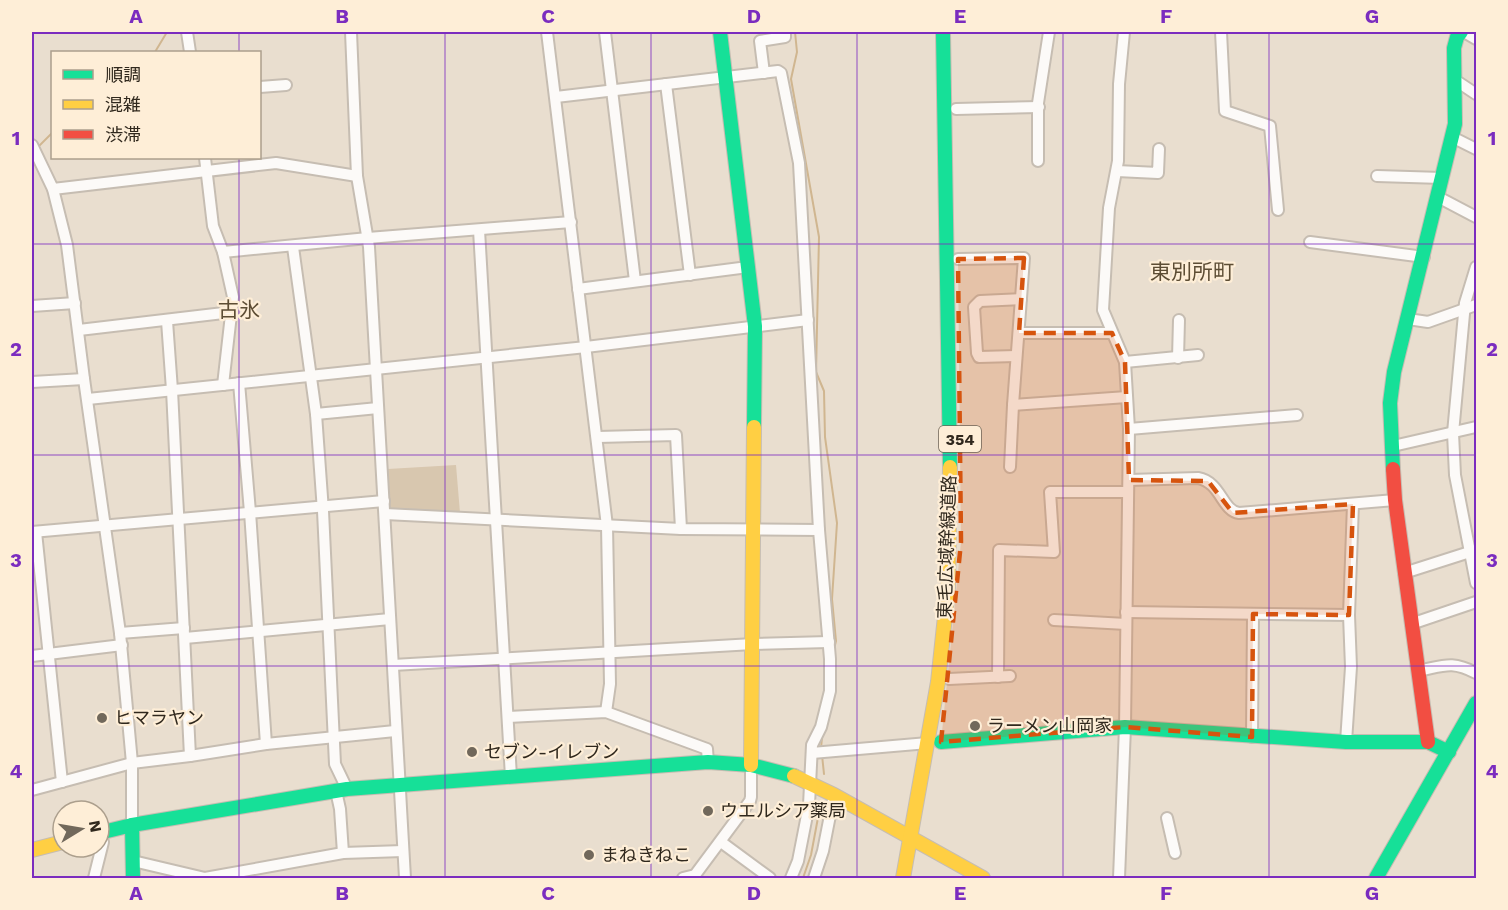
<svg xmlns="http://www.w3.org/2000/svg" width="1508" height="910" viewBox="0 0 1508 910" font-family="'Work Sans','Noto Sans JP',sans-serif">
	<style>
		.green { fill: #d8c7af }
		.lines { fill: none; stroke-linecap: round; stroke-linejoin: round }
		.stream { stroke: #d0b690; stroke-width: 2 }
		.street-casing { stroke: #c6bdb2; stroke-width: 14 }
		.fast-casing { stroke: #c6bdb2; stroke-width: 16 }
		.slow-casing { stroke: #c6bdb2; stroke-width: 16 }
		.jam-casing { stroke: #c6bdb2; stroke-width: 16 }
		.street { stroke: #fcfaf8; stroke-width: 10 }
		.fast { stroke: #16e098; stroke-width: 14 }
		.slow { stroke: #ffcf43; stroke-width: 14 }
		.jam { stroke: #f24e42; stroke-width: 14 }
		.marked { fill: #d6540e; fill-opacity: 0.2; stroke: #d6540e; stroke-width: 4.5; stroke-dasharray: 12 8; stroke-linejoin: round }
		.grid { fill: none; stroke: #7b2cbf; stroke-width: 1.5; stroke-opacity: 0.55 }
		.poi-dot { fill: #71685b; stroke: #feeed7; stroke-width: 2 }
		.labels { text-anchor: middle; stroke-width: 4.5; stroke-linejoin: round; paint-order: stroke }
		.shield { fill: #feeed7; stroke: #6e6355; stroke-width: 1.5 }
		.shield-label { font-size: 16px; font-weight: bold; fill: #30281d }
		.street-label { font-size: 18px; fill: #30281d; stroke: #feeed7 }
		.poi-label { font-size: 18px; fill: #30281d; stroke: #feeed7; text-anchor: start }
		.quarter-label { font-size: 21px; fill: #5d4d34; stroke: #feeed7 }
		.neatline { fill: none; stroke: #7b2cbf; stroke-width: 2 }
		.grid-label { font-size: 20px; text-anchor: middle; font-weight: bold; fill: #7b2cbf }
	</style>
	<rect width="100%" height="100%" fill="#e9decf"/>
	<polygon class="green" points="456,465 460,513 393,512 389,507 388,469"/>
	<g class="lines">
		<g class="stream">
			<polyline points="795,32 797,52 791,79 819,237 816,372 824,391 825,437 837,523 832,599 836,641 834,649"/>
			<polyline points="155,52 167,32"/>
			<polyline points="40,145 52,133"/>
			<polyline points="826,726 830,712"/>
			<polyline points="821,749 822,737"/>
			<polyline points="822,755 824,774"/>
			<polyline points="803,878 811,855 820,807"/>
		</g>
		<defs>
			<g id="street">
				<polyline points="187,32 190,52"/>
				<polyline points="351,32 357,176 369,247 405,878"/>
				<polyline points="547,32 607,526 610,684 606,712"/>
				<polyline points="605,32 635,281"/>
				<polyline points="1221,32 1225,111 1270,126 1278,210"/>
				<polyline points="1464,32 1476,39"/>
				<polyline points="764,73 760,41 785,37 785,32"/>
				<polyline points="1455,80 1476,94"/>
				<polyline points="666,84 690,275"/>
				<polyline points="260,87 286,85"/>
				<polyline points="556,97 778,71 781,73 799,163 819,530 830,659 830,691 821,727 812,745 809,805 798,861 791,878"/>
				<polyline points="956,109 1039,107"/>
				<polyline points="1452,137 1476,149"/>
				<polyline points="32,145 53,189 67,245 84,379 120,633 132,763 132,825"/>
				<polyline points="205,158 213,226 223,252 233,297 223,385"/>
				<polyline points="1038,161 1038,103 1049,32"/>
				<polyline points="1117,171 1158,173 1159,149"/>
				<polyline points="1377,176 1442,178"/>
				<polyline points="53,189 276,163 357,176"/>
				<polyline points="1438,197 1476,217"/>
				<polyline points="479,230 511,777"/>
				<polyline points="1310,242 1424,257"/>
				<polyline points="293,247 316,414 323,511 335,764 347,789"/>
				<polyline points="223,252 368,238 571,222"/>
				<polyline points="958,259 1024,258 1013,405 1010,467"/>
				<polyline points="1476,267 1465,303 1453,433 1455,475 1476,583"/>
				<polyline points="578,289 748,267"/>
				<polyline points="32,306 75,303"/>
				<polyline points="1408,319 1428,322 1476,305"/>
				<polyline points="167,321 172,390 190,756"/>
				<polyline points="79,330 232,312"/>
				<polyline points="1019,333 1112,333"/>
				<polyline points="1016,356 979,357 977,353 974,307 980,301 1021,299"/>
				<polyline points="1178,358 1179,320"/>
				<polyline points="1125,362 1198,355"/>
				<polyline points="32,382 84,379"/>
				<polyline points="239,383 250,512 266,744"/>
				<polyline points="88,399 586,347 808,320"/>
				<polyline points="1013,405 1127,397"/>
				<polyline points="316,414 378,408"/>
				<polyline points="1129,429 1297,415"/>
				<polyline points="598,437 676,435 681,529"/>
				<polyline points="1393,446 1476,427"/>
				<path d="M1129,480l69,-2c23,4 24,33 41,35l156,-13"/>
				<polyline points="385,514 681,529 819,530"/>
				<polyline points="32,532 384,501"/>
				<polyline points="36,532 62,782"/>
				<polyline points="1404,573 1476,550"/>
				<polyline points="1126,612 1349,615"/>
				<polyline points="1054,620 1126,624"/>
				<polyline points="1411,624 1476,602"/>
				<polyline points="120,633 184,628"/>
				<polyline points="185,638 390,619"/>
				<polyline points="32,656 122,645"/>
				<polyline points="393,665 753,644 829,642"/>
				<path d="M1418,671c26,-5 33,-11 58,2"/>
				<polyline points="998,677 999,550 1054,552 1050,492 1128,492"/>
				<polyline points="949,679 1010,676"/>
				<polyline points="508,717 606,712 707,749 708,762"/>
				<polyline points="1252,737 1253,614"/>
				<polyline points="1346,742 1351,667 1349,615 1353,504"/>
				<polyline points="812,753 928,743"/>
				<polyline points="32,790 132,763 190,756 266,744 395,731"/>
				<polyline points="336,791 340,809 343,853"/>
				<polyline points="1167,818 1175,853"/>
				<polyline points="721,842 770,878"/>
				<polyline points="133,861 205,878 343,853 403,851"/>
				<polyline points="94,878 103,842 100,833"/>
				<polyline points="683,878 695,875 750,801 751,797 751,765"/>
				<polyline points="814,878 823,851 834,795"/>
				<polyline points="1119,878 1125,727 1129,429 1125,362 1103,310 1109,208 1118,161 1119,84 1124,32"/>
			</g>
			<g id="fast">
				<polyline points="720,32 755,326 754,427"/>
				<polyline points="943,32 950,467"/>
				<polyline points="1393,469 1390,403 1394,372 1455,124 1454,48 1457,37 1461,32"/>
				<polyline points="941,742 1125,727 1346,742 1428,742 1449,752"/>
				<polyline points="132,825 133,878"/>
				<polyline points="99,833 132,825 347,789 708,762 751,765 794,776"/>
				<polyline points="1376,878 1476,703"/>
			</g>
			<g id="slow">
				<polyline points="751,765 754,427"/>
				<polyline points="794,776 834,795 983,878"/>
				<polyline points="32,850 63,842"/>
				<polyline points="903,878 938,682 948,588 950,467"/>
			</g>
			<polyline id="jam" points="1393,469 1395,500 1428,742"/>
		</defs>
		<use href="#street" class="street-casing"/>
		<use href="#fast" class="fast-casing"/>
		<use href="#slow" class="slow-casing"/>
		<use href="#jam" class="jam-casing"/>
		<use href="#street" class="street"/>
		<use href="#fast" class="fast"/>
		<use href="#slow" class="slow"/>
		<use href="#jam" class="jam"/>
	</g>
	<path class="marked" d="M1024,258l-5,75h93l13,29 4,118 79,1 25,32 120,-9 -4,111 -96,-1 -1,123 -127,-10 -184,15 20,-200 -3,-283z"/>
	<path class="grid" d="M239,32v20M445,32v846M651,32v846M857,32v846M1063,32v846M1269,32v846M239,158v720M32,244h1444M32,455h1444M32,666h1444"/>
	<g class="poi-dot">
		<circle cx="102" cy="718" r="6"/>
		<circle cx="975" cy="726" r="6"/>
		<circle cx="472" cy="752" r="6"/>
		<circle cx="708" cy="811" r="6"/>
		<circle cx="589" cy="855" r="6"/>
	</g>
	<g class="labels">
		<rect class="shield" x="939" y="426" width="42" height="26" rx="4.5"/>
		<g class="shield-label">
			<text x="960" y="445">354</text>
		</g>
		<g class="street-label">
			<text transform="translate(947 547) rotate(-88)" y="6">東毛広域幹線道路</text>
		</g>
		<g class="poi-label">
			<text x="114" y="724">ヒマラヤン</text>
			<text x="987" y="732">ラーメン山岡家</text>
			<text x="484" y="758">セブン-イレブン</text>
			<text x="720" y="817">ウエルシア薬局</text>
			<text x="601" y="861">まねきねこ</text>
		</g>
		<g class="quarter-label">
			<text x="1192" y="279">東別所町</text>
			<text x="239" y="317">古氷</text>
		</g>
	</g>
	<rect width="1508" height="910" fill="none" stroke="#feeed7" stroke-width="66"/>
	<rect x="51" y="51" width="210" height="108" fill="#feeed7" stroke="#ac9f8d" stroke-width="1.5"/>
	<rect x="63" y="70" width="30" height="9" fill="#16e098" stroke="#ac9f8d" stroke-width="1.5"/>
	<text x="105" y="81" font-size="18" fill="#30281d">順調</text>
	<rect x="63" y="100" width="30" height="9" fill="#ffcf43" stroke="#ac9f8d" stroke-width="1.5"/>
	<text x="105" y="111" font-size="18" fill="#30281d">混雑</text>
	<rect x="63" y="130" width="30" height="9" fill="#f24e42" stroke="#ac9f8d" stroke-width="1.5"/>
	<text x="105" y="141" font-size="18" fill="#30281d">渋滞</text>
	<g transform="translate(81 829) rotate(79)"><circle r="28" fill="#feeed7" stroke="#ac9f8d" stroke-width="1.5"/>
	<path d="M0-4.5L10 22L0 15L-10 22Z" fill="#71685b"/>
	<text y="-9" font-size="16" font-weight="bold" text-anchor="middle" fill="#30281d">N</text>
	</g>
	<rect x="33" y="33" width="1442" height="844" class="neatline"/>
	<g class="grid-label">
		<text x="136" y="23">A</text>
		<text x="342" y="23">B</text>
		<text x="548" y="23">C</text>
		<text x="754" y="23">D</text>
		<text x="960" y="23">E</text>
		<text x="1166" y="23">F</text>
		<text x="1372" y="23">G</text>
		<text x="16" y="145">1</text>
		<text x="1492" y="145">1</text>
		<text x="16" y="356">2</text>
		<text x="1492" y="356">2</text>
		<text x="16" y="567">3</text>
		<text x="1492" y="567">3</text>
		<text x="16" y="778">4</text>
		<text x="1492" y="778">4</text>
		<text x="136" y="900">A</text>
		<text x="342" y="900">B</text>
		<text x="548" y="900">C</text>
		<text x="754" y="900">D</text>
		<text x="960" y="900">E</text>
		<text x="1166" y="900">F</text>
		<text x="1372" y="900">G</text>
	</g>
</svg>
